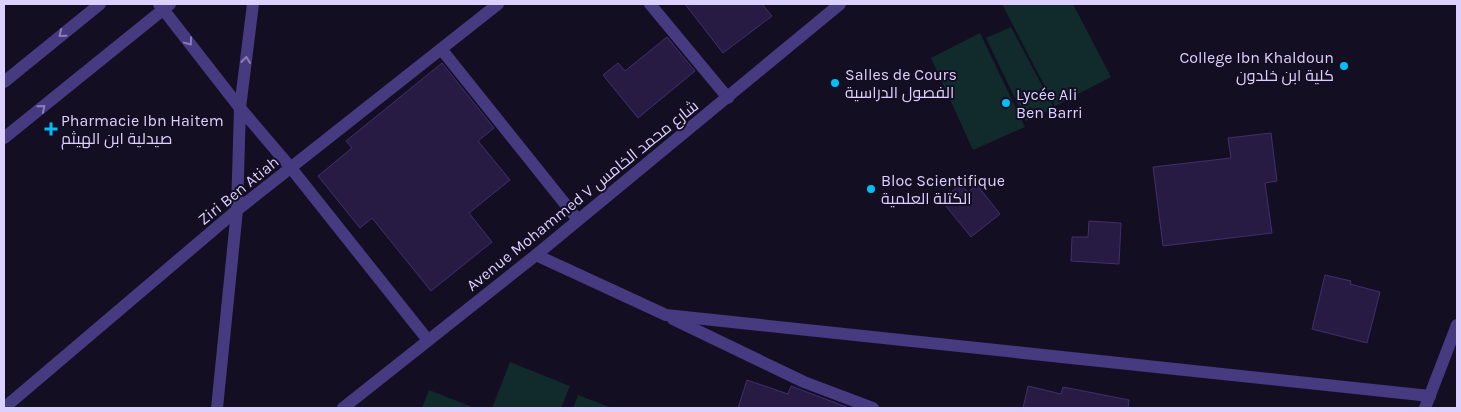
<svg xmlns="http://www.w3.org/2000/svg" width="1461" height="412" viewBox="0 0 1461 412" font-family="Karla,Cairo,sans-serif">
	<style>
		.pitch { fill: #112a2c }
		.building { fill: #281b43; stroke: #432d6f }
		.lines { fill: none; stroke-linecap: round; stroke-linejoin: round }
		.minor { stroke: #463a81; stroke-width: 12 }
		.tertiary { stroke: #463a81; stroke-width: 12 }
		.oneway { stroke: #8a7eb9 }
		.poi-dot { fill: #05bdf6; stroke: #140e22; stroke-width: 2 }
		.labels { text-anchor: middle; stroke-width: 4; stroke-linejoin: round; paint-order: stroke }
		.poi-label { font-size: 16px; fill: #dcd0fe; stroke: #140e22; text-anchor: start }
		.street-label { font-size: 16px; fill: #dcd0fe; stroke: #140e22 }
	</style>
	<rect width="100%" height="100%" fill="#140e22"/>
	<g class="pitch">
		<polygon points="1002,4 1073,4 1111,77 1055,106"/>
		<polygon points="1011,27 1054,108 1026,121 986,38"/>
		<polygon points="980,33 1025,127 973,150 931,58"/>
		<polygon points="510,362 570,386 561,408 492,408"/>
		<polygon points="429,390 475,408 422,408"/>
		<polygon points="578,395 612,408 573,408"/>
	</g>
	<g class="building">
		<polygon points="685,4 762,4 772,16 723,53"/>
		<polygon points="667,37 695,71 638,118 603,75 618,63 625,71"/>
		<polygon points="442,63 494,128 478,141 510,180 469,213 492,242 431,291 372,218 360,228 318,176 352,148 346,141"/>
		<polygon points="1271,133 1277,181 1265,183 1272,233 1163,246 1153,167 1231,158 1228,138"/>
		<polygon points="961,184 968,192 977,185 1000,214 971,237 941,200"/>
		<polygon points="1089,221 1121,223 1119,264 1071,261 1072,237 1088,237"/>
		<polygon points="1325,275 1351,281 1350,284 1380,292 1367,343 1312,329"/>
		<polygon points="747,380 788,394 791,386 849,408 738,408"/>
		<polygon points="1028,386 1061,394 1063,387 1129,400 1128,408 1023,408"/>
	</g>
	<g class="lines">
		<g class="minor">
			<polyline points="159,4 240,108 291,168 427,339"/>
			<polyline points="650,4 728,98"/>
			<polyline points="442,50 578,220"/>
			<polyline points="536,255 666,315 1430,396"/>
			<polyline points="673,319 804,382 873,408"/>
			<polyline points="4,408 237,210 498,4"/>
			<polyline points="217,408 237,210 240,108 253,4"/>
			<polyline points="1425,408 1457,325"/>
		</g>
		<g class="tertiary">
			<polyline points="4,82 100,4"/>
			<polyline points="4,138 170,4"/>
			<polyline points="343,408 536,255 840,4"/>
		</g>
	</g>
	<defs><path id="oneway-chevron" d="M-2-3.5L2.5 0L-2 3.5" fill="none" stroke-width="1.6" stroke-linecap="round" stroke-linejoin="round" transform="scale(1.25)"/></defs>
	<g class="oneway">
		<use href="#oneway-chevron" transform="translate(62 34) rotate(141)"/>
		<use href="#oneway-chevron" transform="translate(189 42) rotate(53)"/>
		<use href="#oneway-chevron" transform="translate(246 60) rotate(-83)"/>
		<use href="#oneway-chevron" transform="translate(42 108) rotate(-39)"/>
	</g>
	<g class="poi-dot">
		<circle cx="1344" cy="66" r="5"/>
		<circle cx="835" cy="83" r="5"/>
		<circle cx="1006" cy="103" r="5"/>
		<path d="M48.5 121.5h5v5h5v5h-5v5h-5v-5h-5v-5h5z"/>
		<circle cx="871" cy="189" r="5"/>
	</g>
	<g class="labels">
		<g class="poi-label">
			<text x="1334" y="63" text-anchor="end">College Ibn Khaldoun<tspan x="1334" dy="18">كلية ابن خلدون</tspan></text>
			<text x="845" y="80">Salles de Cours<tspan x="845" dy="18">الفصول الدراسية</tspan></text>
			<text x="1016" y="100">Lycée Ali<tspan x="1016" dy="18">Ben Barri</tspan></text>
			<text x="61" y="126">Pharmacie Ibn Haitem<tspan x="61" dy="18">صيدلية ابن الهيثم</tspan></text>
			<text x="881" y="186">Bloc Scientifique<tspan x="881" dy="18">الكتلة العلمية</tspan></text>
		</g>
		<g class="street-label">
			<text transform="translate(238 190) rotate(-39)" y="6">Ziri Ben Atiah</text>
			<text transform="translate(582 195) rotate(-39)" y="6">Avenue Mohammed V شارع محمد الخامس</text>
		</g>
	</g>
	<rect width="1461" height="412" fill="none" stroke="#dcd0fe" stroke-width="10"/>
</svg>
